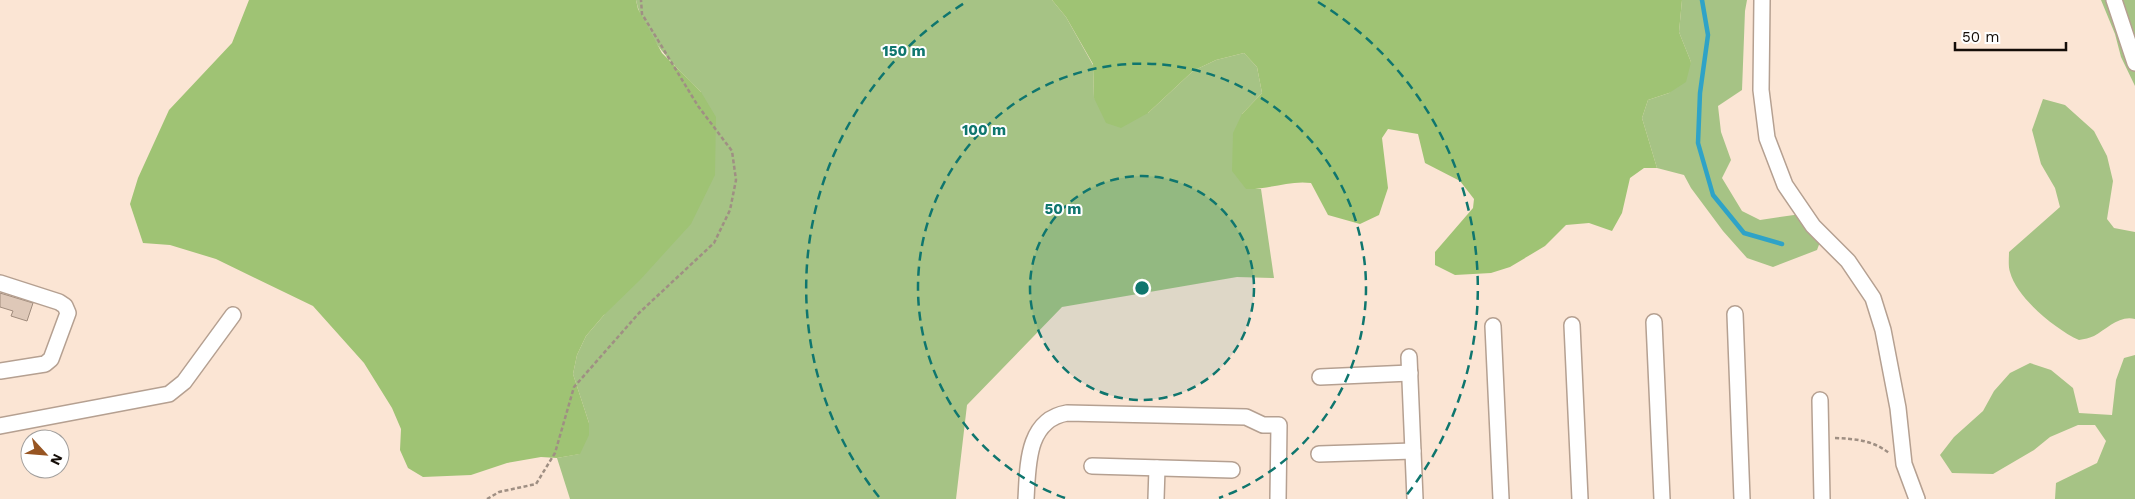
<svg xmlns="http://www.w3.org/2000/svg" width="2135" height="499" viewBox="0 0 2135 499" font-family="'Work Sans',sans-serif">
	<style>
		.green { fill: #a6c385 }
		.forest { fill: #9fc374 }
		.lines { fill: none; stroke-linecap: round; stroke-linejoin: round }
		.stream { stroke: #2fa3c7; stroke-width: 4.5 }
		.building { fill: #dec8b8; stroke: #a08c7d }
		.minor-casing { stroke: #b5a091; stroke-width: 18 }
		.path { stroke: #9f8f83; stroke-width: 2.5; stroke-dasharray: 4 2.5; stroke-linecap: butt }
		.minor { stroke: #fff; stroke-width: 15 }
		.ring { fill: none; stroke: #0f766e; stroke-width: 2.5; stroke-dasharray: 9 6 }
		.centre { fill: #0f766e; stroke: #fff; stroke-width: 2.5 }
		.ring-label { font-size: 15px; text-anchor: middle; font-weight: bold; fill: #0f766e; stroke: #fff; stroke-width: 4; stroke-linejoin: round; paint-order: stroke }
	</style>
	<rect width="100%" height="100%" fill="#fbe5d4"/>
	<g class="green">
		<path d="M636,0h416l14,17 27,48 1,33 54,15 45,-42 23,-11 28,-7 13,14 5,26 -20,21 4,75h15l13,89 -37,-1 -175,30 -95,98 -11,94h-386l-13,-41 22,-4 10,-31 -16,-49 4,-19 9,-19 18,-21 97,-223c-26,-26 -57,-54 -65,-92z"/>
		<polygon points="1682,0 1747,0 1745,11 1742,90 1718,106 1721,132 1731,160 1722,178 1742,211 1760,220 1801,214 1820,242 1817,250 1773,267 1747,258 1723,231 1691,188 1684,175 1657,168 1642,118 1648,100 1669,93 1691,62 1679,32"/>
		<polygon points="2101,0 2135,0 2135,86 2121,57 2115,34"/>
		<path d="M2043,99l22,6 29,26 13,25 6,25 -6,38 7,9 21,4v87c-16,-4 -28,10 -41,17 -4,2 -10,3 -15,4 -24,-11 -62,-42 -69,-68 -2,-6 -1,-14 -1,-20l51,-45 -5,-19 -14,-24 -9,-34z"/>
		<polygon points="2135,355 2135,499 2055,499 2056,483 2097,463 2106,441 2095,425 2078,425 2050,437 2034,450 1993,474 1952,473 1940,455 1954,437 1983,411 1994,391 2010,373 2030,363 2051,370 2073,388 2079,413 2112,415 2116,380 2124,358"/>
	</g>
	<g class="forest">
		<polygon points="249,0 636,0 638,9 662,53 701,92 716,117 715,175 691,224 640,280 604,315 586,336 577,355 573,374 589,423 589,435 580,454 557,458 541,457 507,463 471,475 423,477 408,468 400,450 401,429 392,408 364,363 313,306 216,259 170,245 143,243 130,204 138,178 169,110 232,43"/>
		<path d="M1052,0h630l-3,32 12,30 -5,20 -17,11 -21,7 -6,18 15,50h-13l-14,10 -8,35 -10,18 -23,-8 -23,2 -21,21 -35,21 -19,6 -36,2 -20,-10v-13l38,-44 1,-9 -14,-18 -35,-18 -7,-29 -30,-5 -6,9 6,50 -9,27 -19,9 -32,-9 -17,-32c-22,-3 -43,7 -65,6l-14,-18 1,-38 9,-19 20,-21 -5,-26 -13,-14 -28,7 -23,11 -45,42 -27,15 -15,-5 -12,-25 -1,-34 -27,-47z"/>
	</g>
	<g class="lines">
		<polyline class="stream" points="1702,0 1708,35 1700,93 1698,143 1713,195 1744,233 1782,244"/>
	</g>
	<polygon class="building" points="0,293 33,303 27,321 11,316 13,311 0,307"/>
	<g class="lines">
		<defs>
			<g id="minor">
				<polyline points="1762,0 1761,90 1767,138 1785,185 1813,226 1848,261 1873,298 1883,330 1898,408 1904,464 1917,499"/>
				<polyline points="2114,0 2135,63"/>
				<polyline points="0,283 59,302 65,306 68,313 51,359 45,364 0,371"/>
				<polyline points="1735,314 1742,499"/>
				<polyline points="1654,322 1662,499"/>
				<polyline points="1572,325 1580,499"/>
				<polyline points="1493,326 1501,499"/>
				<polyline points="1409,357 1415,499"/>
				<polyline points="1320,377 1410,373"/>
				<polyline points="1820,400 1822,499"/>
				<polyline points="0,426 169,394 184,382 233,315"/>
				<polyline points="1319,454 1413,451"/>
				<polyline points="1092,466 1232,470"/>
				<path d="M1026,499c2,-32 0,-79 41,-86l179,4 17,8h16l-1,74"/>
				<polyline points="1156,499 1157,468"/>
			</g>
		</defs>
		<use href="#minor" class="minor-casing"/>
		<g class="path">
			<path d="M1835,438c21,1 37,2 54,15"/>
			<polyline points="487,499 499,492 536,484 555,453 574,387 639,313 714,243 730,210 736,180 732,151 698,106 642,14 641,0"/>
		</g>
		<use href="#minor" class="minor"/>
	</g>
	<circle cx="1142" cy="288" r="112" fill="#0f766e" fill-opacity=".12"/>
	<g class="ring">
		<circle cx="1142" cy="288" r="112"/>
		<path d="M1065 498A224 224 0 1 1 1219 498"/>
		<path d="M879 497A336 336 0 0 1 966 2M1318 2A336 336 0 0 1 1405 497"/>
	</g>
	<circle cx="1142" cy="288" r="8" class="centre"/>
	<g class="ring-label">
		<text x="904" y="56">150 m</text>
		<text x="984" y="135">100 m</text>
		<text x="1063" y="214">50 m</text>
	</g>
	<g transform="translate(45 454) rotate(116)"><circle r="24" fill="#ffffff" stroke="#a19e9c"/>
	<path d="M0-4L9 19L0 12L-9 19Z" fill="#975522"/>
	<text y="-8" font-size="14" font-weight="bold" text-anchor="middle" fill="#140d08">N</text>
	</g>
	<path d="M1955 42v8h111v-8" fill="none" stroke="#140d08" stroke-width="2.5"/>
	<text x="1962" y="42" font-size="15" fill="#140d08" stroke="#ffffff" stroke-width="4" paint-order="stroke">50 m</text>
</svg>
